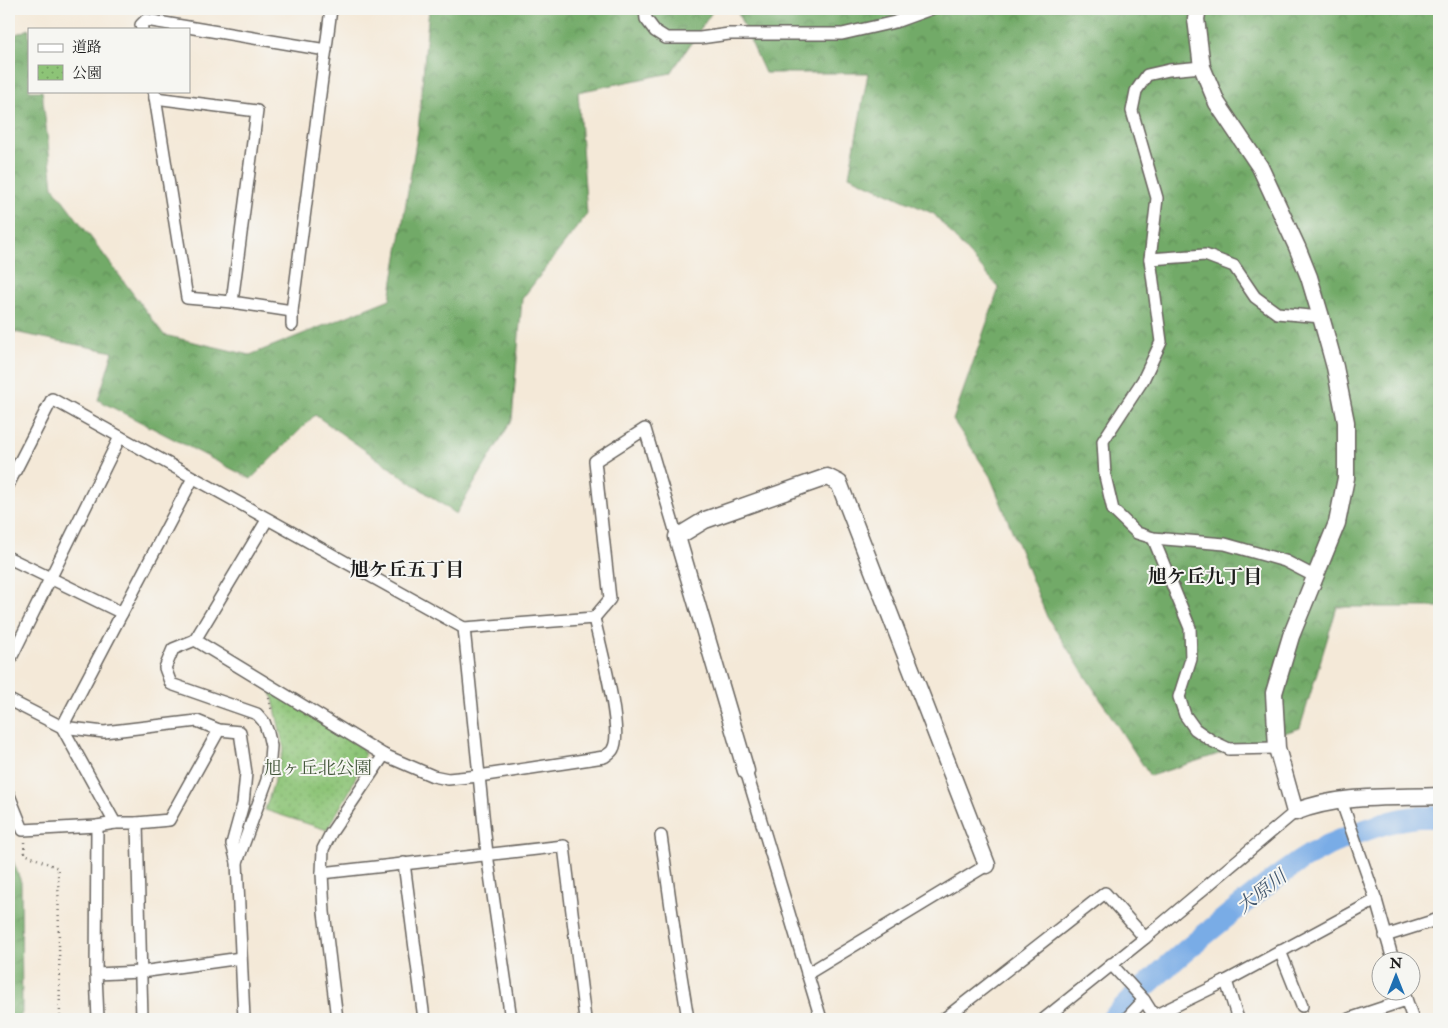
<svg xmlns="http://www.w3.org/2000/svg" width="1448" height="1028" viewBox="0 0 1448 1028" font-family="'IM FELL Double Pica','Noto Serif JP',serif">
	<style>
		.forest { fill: url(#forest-crowns); stroke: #476342 }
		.park { fill: url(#park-dots); stroke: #54704a }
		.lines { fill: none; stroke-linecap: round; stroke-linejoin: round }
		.river { stroke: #79ace6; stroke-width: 22 }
		.street-casing { stroke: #68645e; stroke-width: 14 }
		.secondary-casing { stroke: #68645e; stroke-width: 19 }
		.path { stroke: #68645e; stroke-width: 2.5; stroke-dasharray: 1 4; stroke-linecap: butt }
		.street { stroke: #fff; stroke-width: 11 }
		.secondary { stroke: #fff; stroke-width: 16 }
		.labels { text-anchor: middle; stroke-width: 4; stroke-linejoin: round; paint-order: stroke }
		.park-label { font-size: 18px; fill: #44573c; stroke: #f6f6f2 }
		.neighbourhood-label { font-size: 19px; font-weight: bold; fill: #1c1c1c; stroke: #f6f6f2 }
		.water-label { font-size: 19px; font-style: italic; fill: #41566d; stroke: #f6f6f2 }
	</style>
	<defs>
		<pattern id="forest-crowns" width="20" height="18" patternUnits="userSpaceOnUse" patternTransform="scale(1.25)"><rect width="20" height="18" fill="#72aa68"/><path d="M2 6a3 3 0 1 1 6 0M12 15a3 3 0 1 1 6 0" fill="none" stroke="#5d8a55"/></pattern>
		<pattern id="park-dots" width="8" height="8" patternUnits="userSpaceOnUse" patternTransform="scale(1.25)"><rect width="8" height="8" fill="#8dc477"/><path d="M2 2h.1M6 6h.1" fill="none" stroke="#79a866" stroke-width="1.8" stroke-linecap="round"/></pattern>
	</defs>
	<rect width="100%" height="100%" fill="#f6f6f2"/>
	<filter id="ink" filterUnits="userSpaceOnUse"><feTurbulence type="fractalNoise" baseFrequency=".02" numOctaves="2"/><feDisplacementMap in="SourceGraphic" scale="10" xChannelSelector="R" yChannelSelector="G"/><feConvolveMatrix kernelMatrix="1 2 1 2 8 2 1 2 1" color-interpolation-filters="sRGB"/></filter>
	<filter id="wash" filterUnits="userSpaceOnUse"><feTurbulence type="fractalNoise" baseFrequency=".0096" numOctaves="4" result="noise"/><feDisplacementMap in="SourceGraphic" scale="20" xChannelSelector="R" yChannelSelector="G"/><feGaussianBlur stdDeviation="1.12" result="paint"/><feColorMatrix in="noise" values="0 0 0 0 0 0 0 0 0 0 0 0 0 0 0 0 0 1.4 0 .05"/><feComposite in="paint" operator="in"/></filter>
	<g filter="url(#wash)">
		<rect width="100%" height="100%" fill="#f4e9d8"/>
		<g class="forest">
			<polygon points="429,9 714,9 671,73 578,92 587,214 522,299 512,420 456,514 315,415 251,479 98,400 113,352 9,331 9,37 29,29 29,91 42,91 53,187 164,335 250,355 390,299 418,130"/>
			<polygon points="736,9 1439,9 1439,607 1337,607 1300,728 1150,776 1047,617 990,476 953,420 999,288 934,214 849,176 868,73 765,73"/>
			<polygon points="9,850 21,882 22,1013 19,1019 9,1019"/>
		</g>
		<polygon class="park" points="271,690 362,748 365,755 350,790 327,830 265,810 284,749"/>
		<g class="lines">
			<path class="river" d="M1112,1019c33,-35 70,-66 107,-96 26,-21 53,-43 81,-62 27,-18 85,-41 117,-44 7,0 15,0 22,0"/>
		</g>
	</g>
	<g filter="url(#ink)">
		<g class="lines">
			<defs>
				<g id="street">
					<polyline points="645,9 646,19 655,31 666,38 700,38 729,34 842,34 895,22 931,9"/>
					<polyline points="142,29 141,25 146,20 326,50"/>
					<polyline points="1202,67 1169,70 1147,75 1136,91 1132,111 1157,198 1150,259 1161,342 1143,380 1103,441 1105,476 1113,510 1137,533 1153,538 1225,544 1285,561 1314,576"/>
					<polyline points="154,91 187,298 232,302 292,311"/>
					<polyline points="155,98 257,111 232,302"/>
					<polyline points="1150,259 1205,255 1234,266 1255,297 1277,313 1321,317"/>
					<polyline points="292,325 292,311 331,9"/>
					<polyline points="193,478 62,727 104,732 197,721 219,730 240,732 246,773 243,804 232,844 237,862"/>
					<polyline points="9,483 52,399 464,628 487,854 511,1019"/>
					<polyline points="1153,538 1190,628 1191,659 1179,697 1185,715 1195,729 1212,741 1229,749 1277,748"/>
					<polyline points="9,558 122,613"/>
					<polyline points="594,618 610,599 595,461 645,429 677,537"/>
					<polyline points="195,640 384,755 331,833 323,849 322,873 324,912 337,1019"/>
					<polyline points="9,662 120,437"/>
					<polyline points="9,700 62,727 115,823 137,823 142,1019"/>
					<path d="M384,755l49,21 15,3 31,-3 125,-19c3,-2 8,-5 9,-8 11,-18 -14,-107 -19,-131l-130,10"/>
					<polyline points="746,771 821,1019"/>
					<polyline points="9,795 23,830 97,826 115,823"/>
					<polyline points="1341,800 1376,900 1393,960"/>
					<polyline points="137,823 169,820 219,730"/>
					<polyline points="97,826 96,974 98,1019"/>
					<polyline points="661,836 678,957 688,1019"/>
					<polyline points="404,863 424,1019"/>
					<polyline points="322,873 564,846 585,1019"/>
					<polyline points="1385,936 1439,919"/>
					<polyline points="1280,951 1302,1006"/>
					<polyline points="1111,964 1144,1000 1156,1019"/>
					<polyline points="96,974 141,972 241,958"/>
					<polyline points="807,974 987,865"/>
					<polyline points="1226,981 1238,1019"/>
					<polyline points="1403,990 1413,1019"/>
					<polyline points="1154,1016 1226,981 1376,900"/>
					<polyline points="244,1019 237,862 267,780 270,759 271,746 268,733 264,722 257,714 171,684 165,668 173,649 195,640 267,520"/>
					<polyline points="944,1019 1105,893 1145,938"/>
					<polyline points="1044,1019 1145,938 1295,812"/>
					<polyline points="1126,1019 1144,1000"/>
					<polyline points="1349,1019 1406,1000"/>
				</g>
				<g id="secondary">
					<path d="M1198,9l-2,10 6,48 15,36 43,64 37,80 12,30 12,40 14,50 11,55v56l-9,45 -46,113 -17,57 3,55 18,64c45,-18 97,-14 144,-16"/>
					<polyline points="746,771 677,537 705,520 827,477 839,483 987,865"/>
				</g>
			</defs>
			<use href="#street" class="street-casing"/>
			<use href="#secondary" class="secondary-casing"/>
			<g class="path">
				<polyline points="269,698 272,712"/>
				<polyline points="24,842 25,854 58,868 60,1019"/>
			</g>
			<use href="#street" class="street"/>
			<use href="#secondary" class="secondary"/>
		</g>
	</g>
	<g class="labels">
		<g class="park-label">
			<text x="318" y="774">旭ヶ丘北公園</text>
		</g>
		<g class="neighbourhood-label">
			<text x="407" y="576">旭ケ丘五丁目</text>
			<text x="1205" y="583">旭ケ丘九丁目</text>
		</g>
		<g class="water-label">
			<text transform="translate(1261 891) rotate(-38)" y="7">大原川</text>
		</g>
	</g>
	<rect width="1448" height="1028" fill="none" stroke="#f6f6f2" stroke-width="30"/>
	<rect x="28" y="28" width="162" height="65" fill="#f6f6f2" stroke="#9f9f9c"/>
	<rect x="38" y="44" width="25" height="8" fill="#ffffff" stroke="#9f9f9c"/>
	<text x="72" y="52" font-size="15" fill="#1c1c1c">道路</text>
	<rect x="38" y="65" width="25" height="15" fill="url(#park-dots)" stroke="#9f9f9c"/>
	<text x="72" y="78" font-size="15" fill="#1c1c1c">公園</text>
	<g transform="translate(1396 976)"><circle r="24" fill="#f6f6f2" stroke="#9f9f9c"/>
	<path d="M0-4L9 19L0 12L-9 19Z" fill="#1f6fb2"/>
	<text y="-8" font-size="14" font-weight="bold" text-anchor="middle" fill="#1c1c1c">N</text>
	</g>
</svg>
